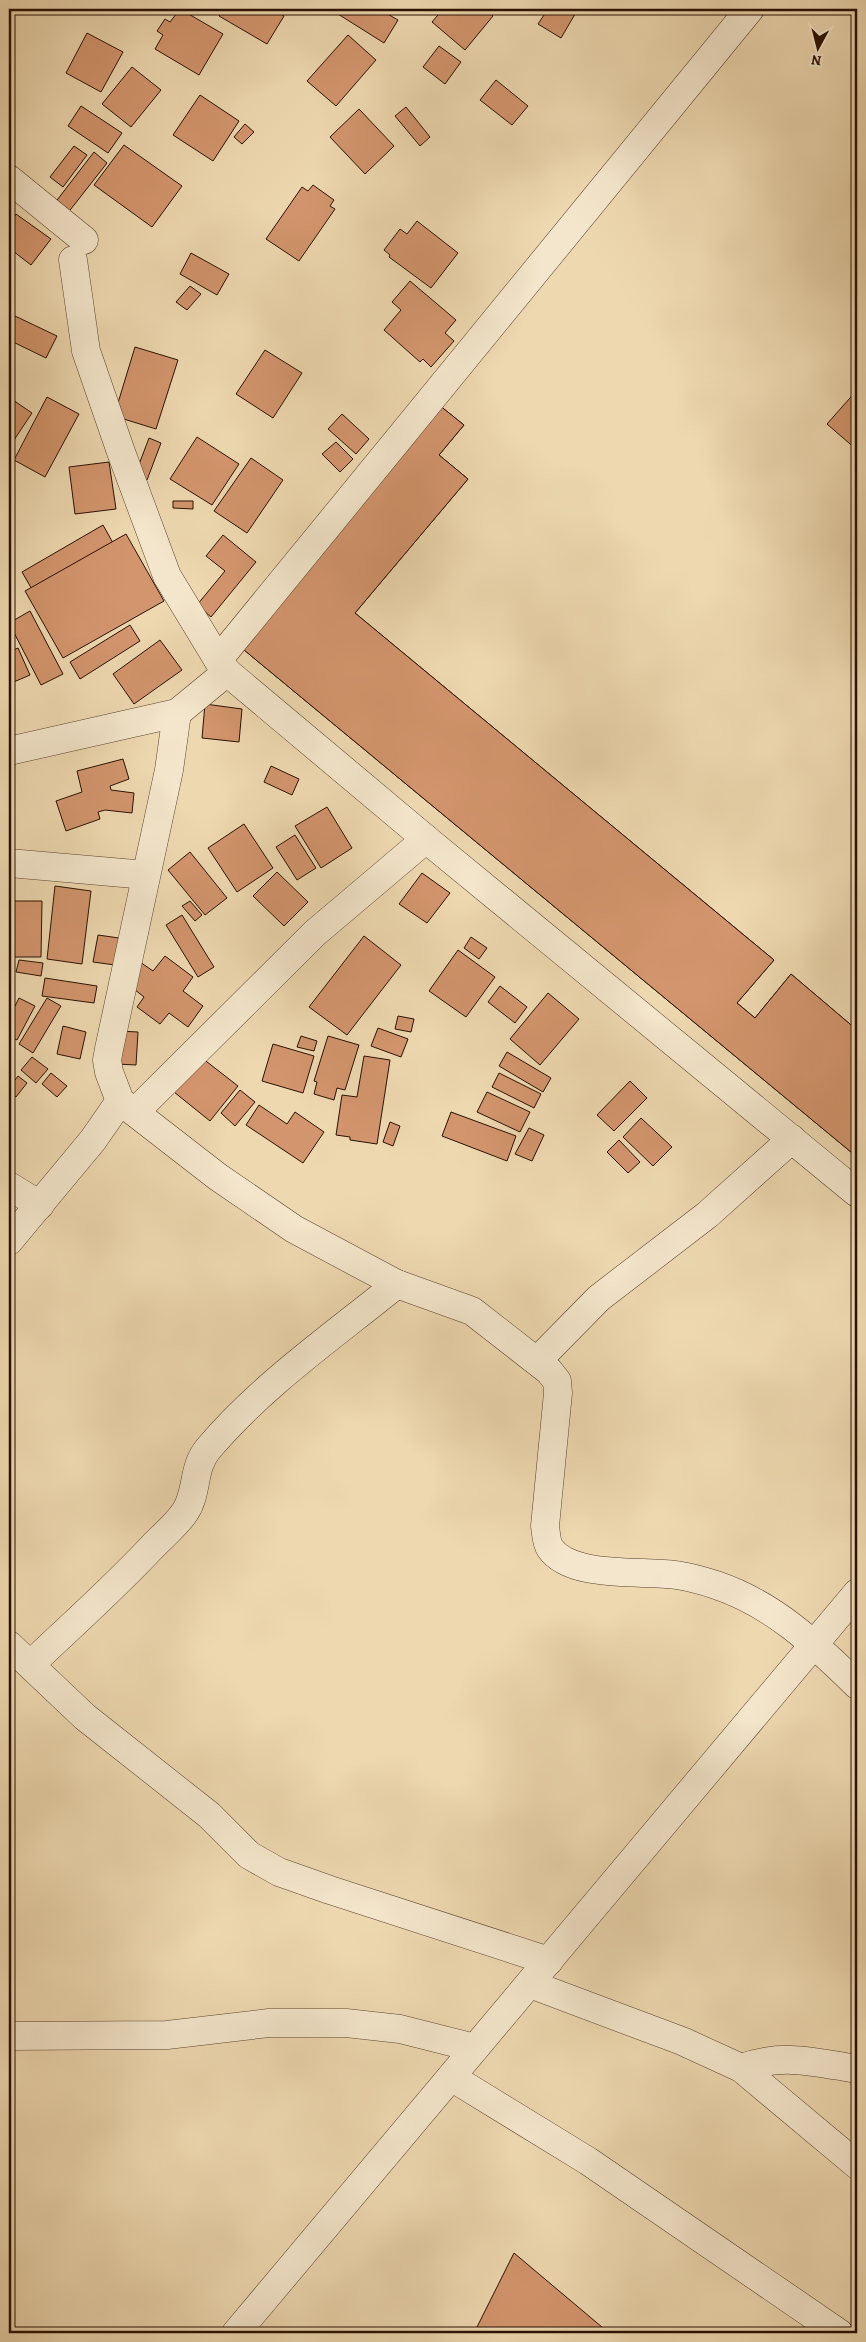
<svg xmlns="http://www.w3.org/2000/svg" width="866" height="2342" viewBox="0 0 866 2342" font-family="Alegreya,serif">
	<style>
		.building { fill: #d3956d; stroke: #291102 }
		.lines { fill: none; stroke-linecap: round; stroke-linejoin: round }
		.street-casing { stroke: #5a432e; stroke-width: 29 }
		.street { stroke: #f4e6cc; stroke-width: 28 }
	</style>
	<rect width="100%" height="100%" fill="#eed8b0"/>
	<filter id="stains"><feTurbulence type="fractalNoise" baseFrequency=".004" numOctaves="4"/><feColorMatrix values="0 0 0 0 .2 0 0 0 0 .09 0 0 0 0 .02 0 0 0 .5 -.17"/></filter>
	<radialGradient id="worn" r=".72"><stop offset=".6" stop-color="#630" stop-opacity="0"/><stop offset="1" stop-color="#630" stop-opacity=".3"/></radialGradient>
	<g class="building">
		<polygon points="180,9 223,34 199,75 155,49 163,35 157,31 165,19 170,22"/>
		<polygon points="223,9 272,9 284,16 267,44 219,16"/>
		<polygon points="330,9 379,9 398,20 384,43"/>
		<polygon points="443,9 485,9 493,16 465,50 432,22"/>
		<polygon points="548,9 578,9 561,38 538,24"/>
		<polygon points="87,33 123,52 101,92 66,73"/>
		<polygon points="348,35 376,60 336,106 307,81"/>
		<polygon points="439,46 461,62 445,84 423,67"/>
		<polygon points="132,67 161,90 131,127 102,104"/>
		<polygon points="496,80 528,106 512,125 480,100"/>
		<polygon points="200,95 239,121 213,161 173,135"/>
		<polygon points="81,106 122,133 108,153 68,126"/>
		<polygon points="406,107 430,137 420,146 395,116"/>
		<polygon points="359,109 394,146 365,174 330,137"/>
		<polygon points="245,124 254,132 242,144 234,137"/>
		<polygon points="124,145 182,186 152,227 94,185"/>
		<polygon points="74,146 87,155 63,187 50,177"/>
		<polygon points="94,152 107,163 67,214 54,204"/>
		<polygon points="313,185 334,200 330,206 335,209 299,261 266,239 302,187 308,191"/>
		<polygon points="16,214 51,239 31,265 9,248 9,225"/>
		<polygon points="417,221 458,253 431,288 389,257 390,255 384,250 400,229 407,234"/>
		<polygon points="191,253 229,274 217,295 180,274"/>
		<polygon points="410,281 456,320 445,333 454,341 431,367 423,359 420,362 384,330 401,310 392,302"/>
		<polygon points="190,286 201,294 187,310 176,302"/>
		<polygon points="15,316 57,336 46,358 9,340 9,328"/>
		<polygon points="135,347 178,360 156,429 114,416"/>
		<polygon points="265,350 302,373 273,418 236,394"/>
		<polygon points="857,390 857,450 827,424"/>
		<polygon points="47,397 79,414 45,477 14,460"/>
		<polygon points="13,400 32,413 14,440 9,437 9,407"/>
		<polygon points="439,405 464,425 439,455 468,479 355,613 774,960 737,1003 755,1018 791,974 857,1030 857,1157 238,645"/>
		<polygon points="439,405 464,425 439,455 468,479 355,613 774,960 737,1003 755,1018 791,974 857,1030 857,1157 238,645"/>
		<polygon points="342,414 369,439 356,454 328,429"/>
		<polygon points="197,437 239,464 212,505 170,479"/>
		<polygon points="149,438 161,443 147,480 135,475"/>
		<polygon points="336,442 353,459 340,472 322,454"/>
		<polygon points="251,458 283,480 247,533 214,511"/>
		<polygon points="109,462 116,509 75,514 69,467"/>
		<polygon points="173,501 193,501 193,509 173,508"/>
		<polygon points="103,525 118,552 37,598 22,572"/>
		<polygon points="126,534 164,601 63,658 25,591"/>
		<polygon points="223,535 256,562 211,617 197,605 225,571 206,556"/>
		<polygon points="30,611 63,674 41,685 9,623"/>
		<polygon points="130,625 140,641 80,679 70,662"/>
		<polygon points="160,640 182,670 134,704 113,674"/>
		<polygon points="18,648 30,675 9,684 9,652"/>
		<polygon points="205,704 242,709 239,742 202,738"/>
		<polygon points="123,759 129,779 110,786 111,790 134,793 132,813 105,810 98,812 100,819 66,831 56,801 82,792 77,771"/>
		<polygon points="271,766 299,779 292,795 264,782"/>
		<polygon points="327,807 352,848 321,868 295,826"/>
		<polygon points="244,824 273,868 237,892 208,848"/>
		<polygon points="295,835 316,868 297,880 276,847"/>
		<polygon points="190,852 227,898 205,915 168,870"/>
		<polygon points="277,872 308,902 284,926 253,896"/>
		<polygon points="422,873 450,893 427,923 399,904"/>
		<polygon points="55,886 91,891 82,964 47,959"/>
		<polygon points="9,901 42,901 41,957 9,957"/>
		<polygon points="190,901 202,915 195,921 182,906"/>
		<polygon points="182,915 214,967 198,977 166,925"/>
		<polygon points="98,935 119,938 115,965 93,962"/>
		<polygon points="364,936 401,965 347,1035 309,1007"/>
		<polygon points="471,937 487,948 479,959 464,948"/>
		<polygon points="458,950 495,977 466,1017 429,991"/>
		<polygon points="165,956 193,977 183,991 203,1006 188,1027 169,1013 160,1024 137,1007 144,997 125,982 140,962 153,971"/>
		<polygon points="19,960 43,963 41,976 16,972"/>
		<polygon points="45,978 97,986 94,1003 42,996"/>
		<polygon points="500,986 527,1007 515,1023 488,1002"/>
		<polygon points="548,993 579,1019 540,1065 510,1039"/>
		<polygon points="19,998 35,1006 17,1040 9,1036 9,1018"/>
		<polygon points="47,998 61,1006 33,1053 19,1044"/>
		<polygon points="398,1016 414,1019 411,1032 395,1029"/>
		<polygon points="63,1026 86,1032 80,1059 57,1054"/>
		<polygon points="378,1028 408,1039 401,1057 371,1046"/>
		<polygon points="119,1031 138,1032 136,1065 117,1064"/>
		<polygon points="301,1036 317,1041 314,1051 297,1047"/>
		<polygon points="328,1036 359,1045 345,1090 337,1088 334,1100 314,1094 317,1082 314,1081"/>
		<polygon points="273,1044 314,1056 303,1093 262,1081"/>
		<polygon points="507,1052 551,1078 543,1092 499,1066"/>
		<polygon points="364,1056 390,1060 377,1144 350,1140 350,1137 336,1135 342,1095 357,1097"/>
		<polygon points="32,1057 48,1069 36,1083 21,1070"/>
		<polygon points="202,1058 238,1086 210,1121 174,1092"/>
		<polygon points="51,1073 67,1086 57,1097 42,1084"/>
		<polygon points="499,1073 541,1094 534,1108 492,1087"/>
		<polygon points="18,1076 27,1083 16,1097 9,1092 9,1088"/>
		<polygon points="630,1081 647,1098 614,1131 597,1115"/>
		<polygon points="240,1090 255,1102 235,1126 221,1113"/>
		<polygon points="487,1092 530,1112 520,1132 477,1112"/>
		<polygon points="259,1105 287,1124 295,1112 324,1132 303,1163 246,1125"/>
		<polygon points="451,1112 516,1136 507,1161 442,1136"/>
		<polygon points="641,1118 672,1147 653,1166 623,1137"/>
		<polygon points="390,1122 400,1126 393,1146 383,1142"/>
		<polygon points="529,1128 544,1135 532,1161 515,1154"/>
		<polygon points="619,1140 640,1162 628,1173 607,1152"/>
		<polygon points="514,2253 609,2333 474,2333"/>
	</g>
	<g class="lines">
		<defs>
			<g id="street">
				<polyline points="750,9 218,660 227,672 426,839 857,1193"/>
				<polyline points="9,179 84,240"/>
				<polyline points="73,260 86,351 121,452 167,576 218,660"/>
				<path d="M177,713l-8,57 -60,279 -2,11 2,12 11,29 98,76 76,52 103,55 75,27 77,60 8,10 1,12 -13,133c1,6 1,16 5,22 21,31 92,22 126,27 13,2 28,6 40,10 57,19 99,59 141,100"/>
				<polyline points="9,751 177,713 227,672"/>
				<polyline points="9,863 146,875"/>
				<polyline points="135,1112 315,933 426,839"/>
				<polyline points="9,1186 40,1205"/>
				<polyline points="9,1241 93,1140 120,1101"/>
				<polyline points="537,1361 599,1298 707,1215 792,1139"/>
				<polyline points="9,1645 85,1717 209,1815 249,1855 279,1872 330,1890 549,1961"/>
				<path d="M31,1664c41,-39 84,-77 123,-119 10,-10 23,-21 31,-33 13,-19 7,-44 23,-63 54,-64 125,-113 189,-165"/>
				<polyline points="530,1984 682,2041 741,2068 857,2165"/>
				<polyline points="9,2036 167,2035 269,2023 346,2023 400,2029 475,2048"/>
				<path d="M741,2068c42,-15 73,-6 116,1"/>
				<polyline points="451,2077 588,2161 839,2333"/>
				<polyline points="236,2333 857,1593"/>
			</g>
		</defs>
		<use href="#street" class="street-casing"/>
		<use href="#street" class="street"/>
	</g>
	<rect width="866" height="2342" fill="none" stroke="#eed8b0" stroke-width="30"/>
	<rect x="10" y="10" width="846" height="2322" fill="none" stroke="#291102" stroke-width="2.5"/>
	<rect x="15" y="15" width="836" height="2312" fill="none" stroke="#291102"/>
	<g transform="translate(818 48) rotate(187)" stroke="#f4e6cc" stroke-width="4" paint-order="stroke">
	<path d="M0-4L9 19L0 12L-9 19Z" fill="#291102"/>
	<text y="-8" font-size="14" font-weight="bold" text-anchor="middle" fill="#291102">N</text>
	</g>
	<rect width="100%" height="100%" filter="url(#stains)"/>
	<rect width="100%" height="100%" fill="url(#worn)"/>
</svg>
